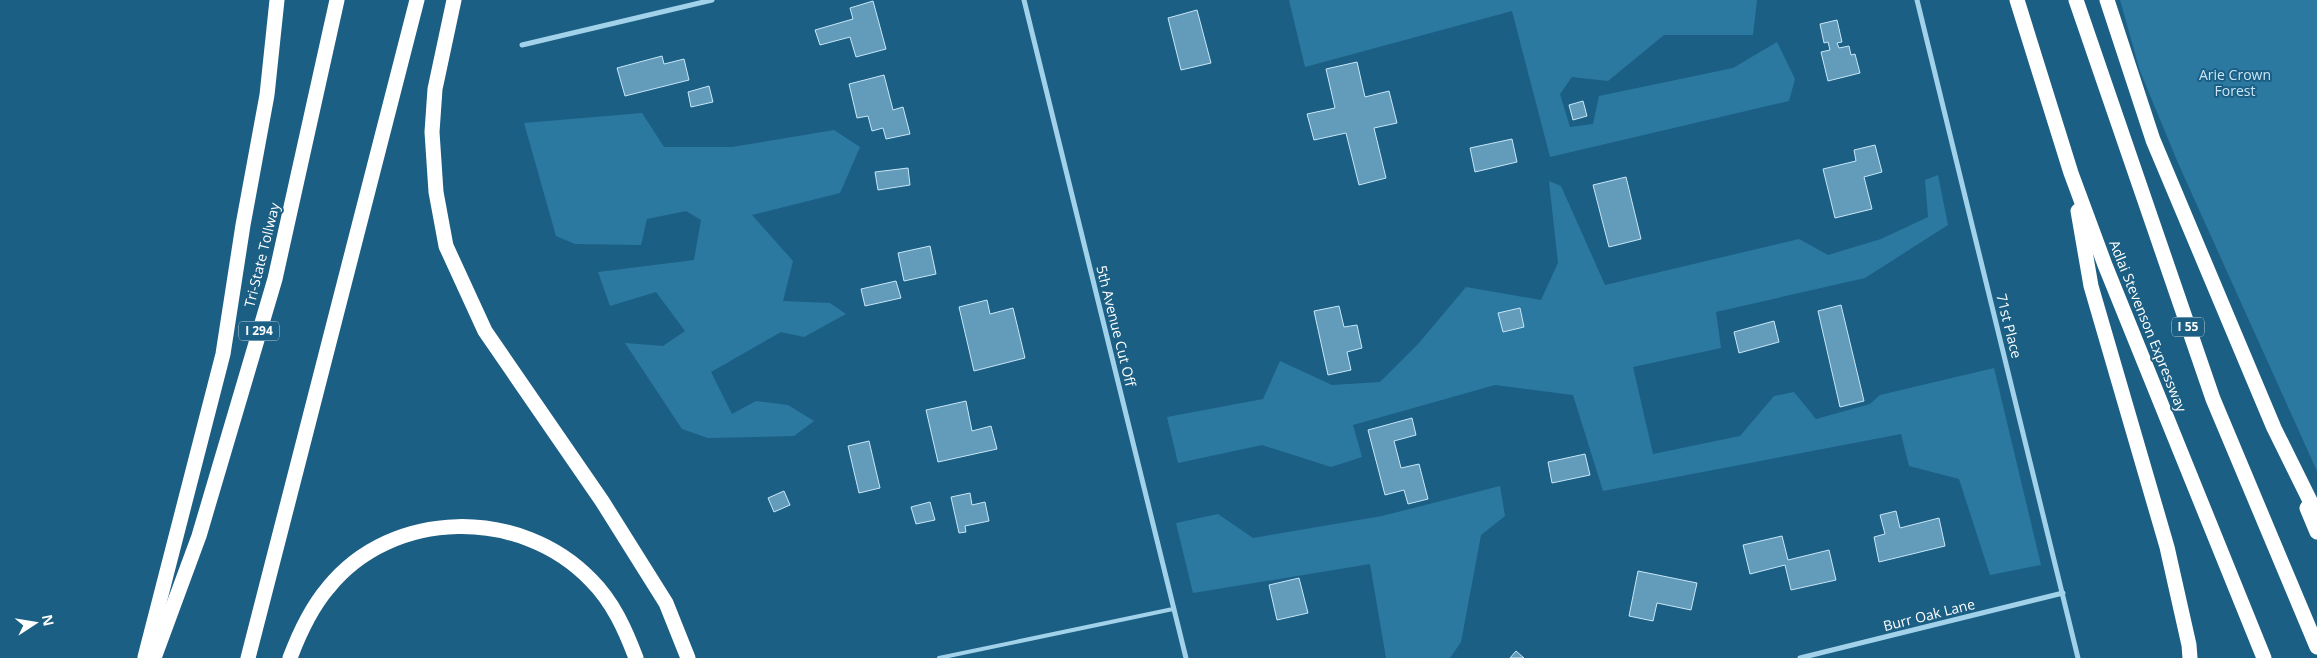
<svg xmlns="http://www.w3.org/2000/svg" width="2317" height="658" viewBox="0 0 2317 658" font-family="'Open Sans',sans-serif">
	<style>
		.green { fill: #2b79a1 }
		.building { fill: #629cba; stroke: #c7e7f8 }
		.lines { fill: none; stroke-linecap: round; stroke-linejoin: round }
		.lane { stroke: #a2d2ea; stroke-width: 4 }
		.street { stroke: #a2d2ea; stroke-width: 5 }
		.highway { stroke: #fff; stroke-width: 15 }
		.labels { text-anchor: middle; stroke-width: 4; stroke-linejoin: round; paint-order: stroke }
		.shield { fill: #1c5f84; stroke: #bbcfda; stroke-width: 1 }
		.shield-label { font-size: 12px; font-weight: bold; fill: #fff }
		.park-label { font-size: 14px; fill: #c7e7f8; stroke: #1c5f84 }
		.street-label { font-size: 14px; fill: #fff; stroke: #1c5f84 }
	</style>
	<rect width="100%" height="100%" fill="#1c5f84"/>
	<g class="green">
		<polygon points="1289,0 1757,0 1753,35 1664,35 1608,81 1572,77 1560,94 1570,127 1593,124 1599,96 1733,68 1777,42 1795,79 1789,101 1550,157 1512,11 1305,67"/>
		<polygon points="2120,0 2317,0 2317,471 2178,163 2140,71"/>
		<polygon points="642,113 664,147 732,147 834,130 860,147 840,193 752,215 793,261 783,301 830,303 846,314 804,337 781,332 711,372 732,414 756,401 788,405 814,421 794,436 708,438 682,429 625,343 663,346 685,331 656,292 610,306 598,272 694,260 701,220 686,211 647,219 641,245 575,244 556,236 524,123"/>
		<polygon points="1938,175 1948,225 1865,278 1716,312 1721,348 1633,367 1653,454 1740,436 1774,396 1794,392 1816,419 1870,404 1880,395 1994,368 2041,565 1990,575 1959,479 1909,466 1901,434 1603,491 1573,395 1495,385 1353,425 1362,457 1331,467 1262,445 1178,463 1167,417 1263,399 1280,361 1332,385 1380,382 1419,343 1466,287 1541,300 1558,263 1549,181 1561,186 1605,285 1799,239 1828,255 1881,239 1928,217 1925,180"/>
		<polygon points="1500,486 1505,516 1481,535 1461,642 1450,658 1386,658 1370,564 1193,593 1176,523 1218,514 1253,538 1382,516"/>
	</g>
	<g class="building">
		<polygon points="873,1 886,49 856,57 850,37 820,45 815,30 853,19 850,8"/>
		<polygon points="1197,10 1211,63 1181,70 1168,18"/>
		<polygon points="1837,20 1842,42 1837,43 1839,48 1849,46 1851,55 1855,54 1860,73 1828,81 1821,52 1830,50 1828,42 1824,43 1820,24"/>
		<polygon points="662,56 664,64 684,59 689,80 625,96 617,68"/>
		<polygon points="1357,62 1365,97 1389,91 1397,123 1374,128 1386,178 1359,185 1346,133 1314,140 1307,114 1335,108 1326,69"/>
		<polygon points="884,75 893,110 903,107 910,134 886,139 883,128 872,131 868,116 857,118 849,84"/>
		<polygon points="709,86 713,102 691,107 688,92"/>
		<polygon points="1583,101 1587,116 1573,120 1569,105"/>
		<polygon points="1512,139 1517,162 1475,172 1470,148"/>
		<polygon points="1875,145 1882,172 1864,177 1872,209 1835,218 1823,169 1856,161 1854,150"/>
		<polygon points="908,168 910,185 878,190 875,172"/>
		<polygon points="1626,177 1641,239 1609,247 1593,185"/>
		<polygon points="930,246 936,274 904,281 898,253"/>
		<polygon points="896,281 901,298 865,306 861,289"/>
		<polygon points="987,300 990,314 1013,308 1025,358 974,371 959,307"/>
		<polygon points="1841,305 1864,401 1840,407 1818,311"/>
		<polygon points="1339,306 1344,327 1357,325 1362,348 1347,352 1351,370 1328,375 1314,311"/>
		<polygon points="1520,308 1524,327 1503,332 1498,313"/>
		<polygon points="1774,321 1779,342 1739,353 1734,332"/>
		<polygon points="966,401 972,431 991,426 997,449 938,462 926,410"/>
		<polygon points="1412,418 1416,435 1394,441 1401,468 1419,464 1428,499 1408,504 1404,490 1385,495 1368,430"/>
		<polygon points="869,441 880,488 859,493 848,446"/>
		<polygon points="1585,454 1590,475 1552,483 1548,462"/>
		<polygon points="784,491 790,505 774,512 768,498"/>
		<polygon points="970,493 972,505 985,502 989,521 965,526 966,532 959,533 951,497"/>
		<polygon points="930,502 935,520 916,524 911,507"/>
		<polygon points="1896,511 1900,528 1939,518 1945,546 1879,562 1874,537 1885,534 1880,515"/>
		<polygon points="1782,536 1788,560 1829,550 1836,580 1791,590 1785,565 1750,574 1743,545"/>
		<polygon points="1638,571 1697,583 1691,610 1657,603 1653,621 1629,616"/>
		<polygon points="1299,578 1308,613 1277,620 1269,585"/>
		<polygon points="1516,651 1524,658 1510,658"/>
	</g>
	<g class="lines">
		<polyline class="lane" points="939,658 1173,609"/>
		<g class="street">
			<polyline points="1024,0 1186,658"/>
			<polyline points="1917,0 2078,658"/>
			<polyline points="522,45 712,0"/>
			<polyline points="1800,658 2063,593"/>
		</g>
		<g class="highway">
			<polyline points="454,0 435,89 432,132 436,192 446,246 485,331 602,501 666,603 688,658"/>
			<polyline points="2017,0 2071,173 2105,265 2264,658"/>
			<polyline points="2076,0 2213,399 2317,647"/>
			<polyline points="2107,0 2153,140 2274,428 2317,515"/>
			<polyline points="2078,211 2091,286 2167,547 2189,645 2190,658"/>
			<polyline points="2307,508 2317,532"/>
			<polyline points="145,657 223,354 243,225 267,95 277,0"/>
			<polyline points="154,658 199,536 275,279 337,0"/>
			<polyline points="248,658 417,0"/>
			<path d="M290,658c9,-24 21,-50 38,-70 64,-80 193,-81 263,-8 22,22 34,49 45,78"/>
		</g>
	</g>
	<g class="labels">
		<g class="shield">
			<rect x="2172" y="317.5" width="32" height="19" rx="4"/>
			<rect x="239" y="321.5" width="40" height="19" rx="4"/>
		</g>
		<g class="shield-label">
			<text x="2188" y="331">I 55</text>
			<text x="259" y="335">I 294</text>
		</g>
		<g class="park-label">
			<text x="2235" y="80">Arie Crown<tspan x="2235" dy="16">Forest</tspan></text>
		</g>
		<g class="street-label">
			<text transform="translate(262 255) rotate(-76)" y="5">Tri-State Tollway</text>
			<text transform="translate(1116 326) rotate(76)" y="5">5th Avenue Cut Off</text>
			<text transform="translate(2009 326) rotate(76)" y="5">71st Place</text>
			<text transform="translate(2148 326) rotate(68)" y="5">Adlai Stevenson Expressway</text>
			<text transform="translate(1929 615) rotate(-14)" y="5">Burr Oak Lane</text>
		</g>
	</g>
	<g transform="translate(35 623) rotate(78)" stroke="#1c5f84" stroke-width="4" paint-order="stroke">
	<path d="M0-4L9 19L0 12L-9 19Z" fill="#ffffff"/>
	<text y="-8" font-size="14" font-weight="bold" text-anchor="middle" fill="#ffffff">N</text>
	</g>
</svg>
